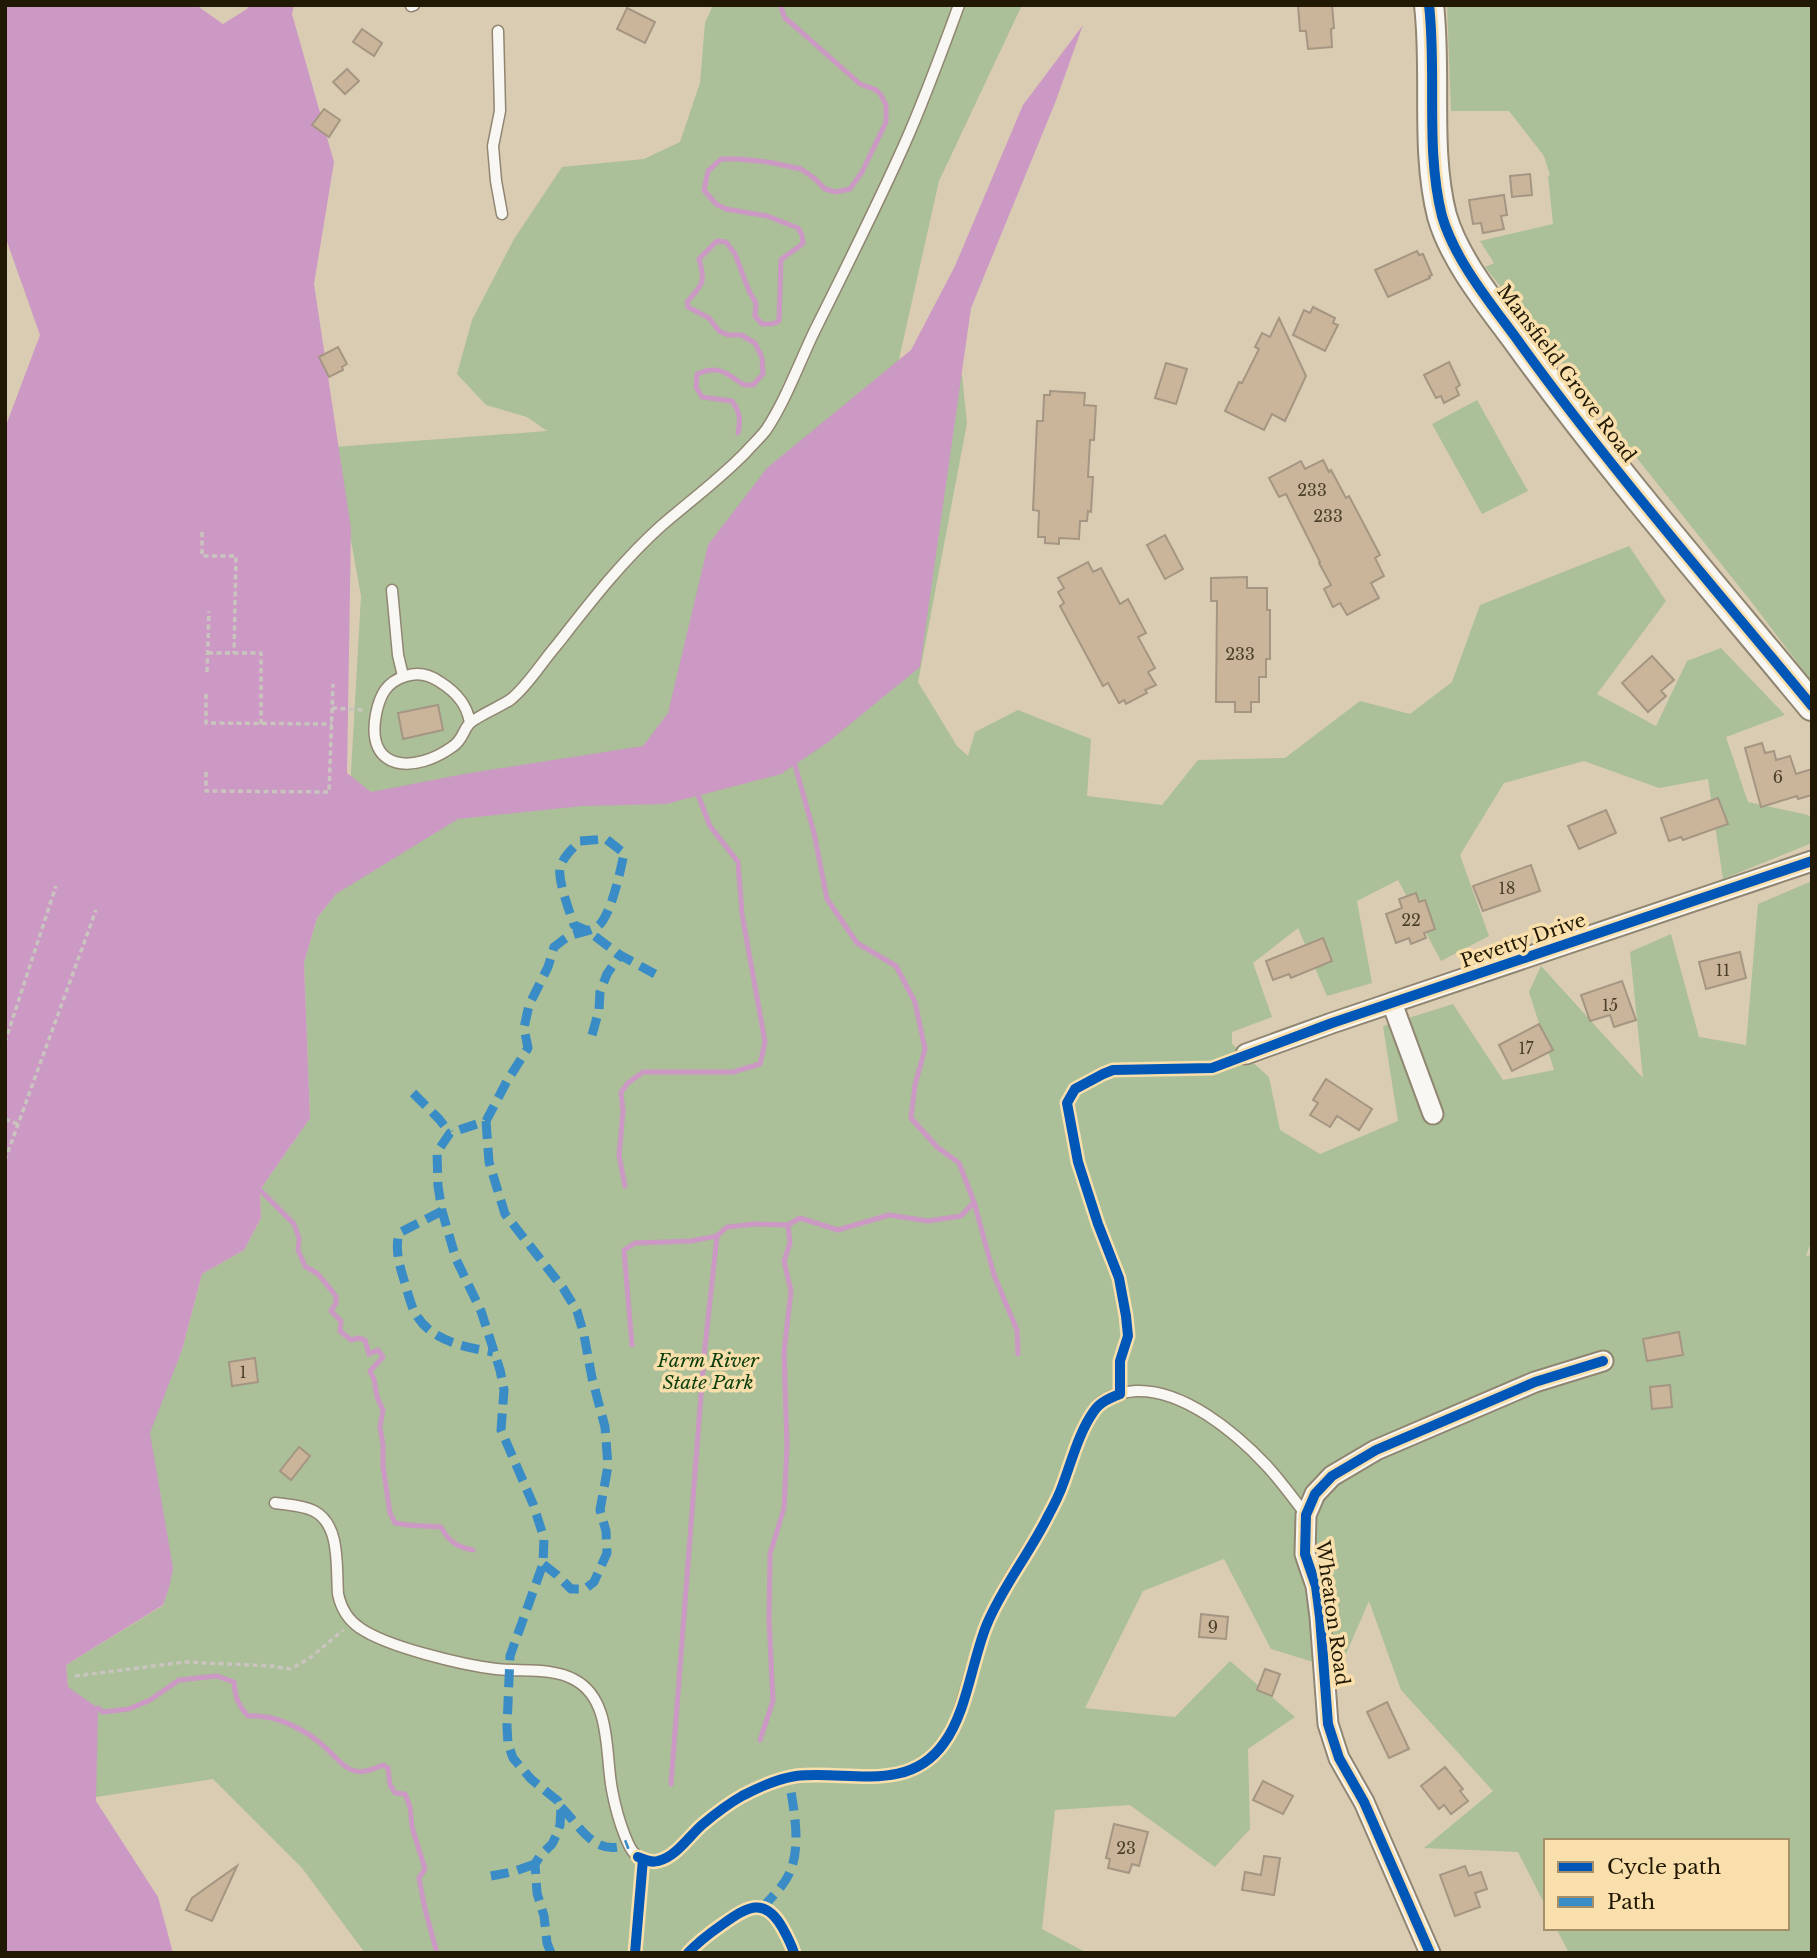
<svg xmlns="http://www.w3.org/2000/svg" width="1817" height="1958" viewBox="0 0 1817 1958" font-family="'Libre Baskerville',serif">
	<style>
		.green { fill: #abbf98 }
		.water { fill: #cb99c4 }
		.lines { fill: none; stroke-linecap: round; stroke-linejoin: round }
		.stream { stroke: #cb99c4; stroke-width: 5 }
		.building { fill: #cab59b; stroke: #a49683; stroke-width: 2 }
		.lane-casing { stroke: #908671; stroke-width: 13 }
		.street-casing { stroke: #908671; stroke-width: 23 }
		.secondary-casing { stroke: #908671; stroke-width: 32 }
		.path { stroke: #c9c5be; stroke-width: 3.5; stroke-dasharray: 5 3.5; stroke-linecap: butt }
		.lane { stroke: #f9f7f3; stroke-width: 10 }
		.street { stroke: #f9f7f3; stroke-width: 19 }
		.secondary { stroke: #f9f7f3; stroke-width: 28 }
		.quiet { stroke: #398cc5; stroke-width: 9; stroke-dasharray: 18 9; stroke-linecap: butt }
		.cycleway-casing { stroke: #f9dfac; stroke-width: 15 }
		.cycleway { stroke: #0057b8; stroke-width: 10 }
		.labels { text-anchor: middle; stroke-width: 7; stroke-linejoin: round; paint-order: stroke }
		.number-label { font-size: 16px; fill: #4c402a }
		.street-label { font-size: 19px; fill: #221905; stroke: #f9dfac }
		.park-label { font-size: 19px; font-style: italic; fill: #0a3e0d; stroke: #f9dfac }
	</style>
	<rect width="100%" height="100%" fill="#daccb2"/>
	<g class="green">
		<polygon points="713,5 1022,5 939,181 899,359 962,375 967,423 918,682 957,746 968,756 975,732 1018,710 1091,739 1087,796 1162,805 1198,760 1285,758 1360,701 1410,714 1452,682 1480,605 1629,546 1666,601 1597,694 1656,726 1687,661 1721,648 1785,715 1726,737 1748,802 1808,815 1812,819 1812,843 1723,879 1708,779 1659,788 1584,761 1504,783 1460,855 1489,936 1441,961 1398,880 1357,901 1372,983 1327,996 1298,928 1253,963 1272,1017 1232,1032 1232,1044 1269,1077 1280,1130 1320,1154 1398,1121 1383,1026 1453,1004 1503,1080 1554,1070 1529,992 1541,966 1643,1078 1630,952 1671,934 1699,1037 1746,1045 1758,904 1812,881 1812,1239 1806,1256 1812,1255 1812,1953 1569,1953 1556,1928 1787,1928 1787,1841 1546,1841 1546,1907 1518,1852 1424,1848 1493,1791 1401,1690 1369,1601 1339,1670 1271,1649 1224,1559 1143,1591 1085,1708 1175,1717 1230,1661 1295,1717 1248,1749 1250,1829 1215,1867 1130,1805 1055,1810 1042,1929 1087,1953 365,1953 302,1868 213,1779 96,1797 68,1687 66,1665 164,1605 147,1431 182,1350 202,1274 244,1250 261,1218 260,1190 310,1118 304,963 317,918 336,894 350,790 361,596 334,447 547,431 527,417 486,405 457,374 472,320 514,239 562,167 644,159 680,142 700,83 705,23"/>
		<polygon points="1447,5 1812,5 1812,682 1753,604 1485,267 1494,263 1480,241 1553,224 1548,176 1550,175 1544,156 1509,111 1451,111"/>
		<polygon points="1477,400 1528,491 1482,514 1432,424"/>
	</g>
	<polygon class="water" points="5,5 196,5 223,24 247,9 249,5 294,5 292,14 334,162 314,284 351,529 347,773 371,792 464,774 643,746 668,713 708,545 767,468 911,350 955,266 1023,105 1083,25 1055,103 971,308 920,667 827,743 781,774 666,804 582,806 458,819 336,894 317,918 304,963 310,1118 260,1190 261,1218 244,1250 202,1274 182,1350 150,1433 173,1568 170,1584 163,1605 66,1665 68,1687 98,1708 96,1801 158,1897 173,1953 5,1953 7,1851 5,1844 5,428 40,335 5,236"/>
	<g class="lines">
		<g class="stream">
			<path d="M738,433c3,-13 2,-21 -6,-32l-30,-4 -6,-10 1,-13c22,-10 30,0 47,11h9l10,-11 -1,-16 -7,-15 -14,-8h-13l-9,-4 -10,-13 -21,-11 -1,-5c16,-18 19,-20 12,-43l18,-18 9,1 9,12 14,37 7,12 -1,13 7,8h10l7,-3 2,-61c7,-7 15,-10 22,-17l-1,-8 -4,-7 -31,-12 -41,-7 -10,-5 -12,-14 4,-19 13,-12h17l30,3 33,7 13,9 11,11 11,3 14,-3 12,-17 24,-50v-17l-5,-10 -5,-5 -16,-6 -62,-55 -13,-11 -5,-13"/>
			<polyline points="625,1186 619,1156 623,1111 621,1092 628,1083 643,1072 733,1072 760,1064 765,1042 742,914 738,862 710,826 698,795"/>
			<path d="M260,1190l34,34 5,14 -1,12 7,16 13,8 18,22v7l-5,8 10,10 -1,10 11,9 7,-2 7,2 4,14 9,-4 5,7 -13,14 4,8 3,18 6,13 -3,17 3,18v21l7,47 5,10c16,4 30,2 46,4 7,14 16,20 32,23"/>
			<polyline points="974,1202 994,1275 1017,1330 1018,1354"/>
			<polyline points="632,1345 624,1250 635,1243 691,1241 717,1236"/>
			<path d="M98,1708l5,4 26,-3 21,-9 29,-20 38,-4 17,6c1,15 4,23 14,34 28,-2 59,14 79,33 8,7 14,17 25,21 10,4 22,-1 31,-5l5,3 2,17 5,8 10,1 5,13 2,20 13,42 -6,9 6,31 12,44"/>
			<polyline points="760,1740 773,1701 769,1620 770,1554 784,1508 787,1446 784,1352 791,1291 784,1261 790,1243 788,1225 800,1218 838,1230 889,1215 928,1221 961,1216 974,1202 959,1163 937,1147 911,1118 915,1085 925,1049 915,1002 896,966 857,943 827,899 814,833 795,765"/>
			<polyline points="671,1784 704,1356 717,1236 727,1227 755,1224 788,1225"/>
		</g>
	</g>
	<g class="building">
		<polygon points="1298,5 1332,5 1334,28 1331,29 1332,47 1308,49 1306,31 1300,31"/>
		<polygon points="627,8 655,22 645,43 617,29"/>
		<polygon points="362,29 382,43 374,56 353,42"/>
		<polygon points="347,69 359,81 345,94 333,82"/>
		<polygon points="324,109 340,120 329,137 312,125"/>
		<polygon points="1530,174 1532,195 1512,197 1510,176"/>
		<polygon points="1504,195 1507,215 1501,216 1504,229 1483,233 1481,223 1473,224 1469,200"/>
		<polygon points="1417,251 1419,255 1423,254 1432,275 1429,276 1430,278 1388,297 1375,270"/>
		<polygon points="1313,307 1335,318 1333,323 1338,325 1325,351 1293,335 1304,310 1310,313"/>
		<polygon points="1279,318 1306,376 1285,421 1272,414 1264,430 1225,411 1239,382 1242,383 1259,349 1255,347 1262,333 1270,337"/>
		<polygon points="338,347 347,364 342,367 343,370 329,377 319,357"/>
		<polygon points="1449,362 1460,385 1456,388 1459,395 1444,403 1441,396 1436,398 1424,375"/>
		<polygon points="1166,363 1187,369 1176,404 1155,398"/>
		<polygon points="1050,391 1085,393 1084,405 1096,406 1094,440 1090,440 1088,477 1093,477 1091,512 1088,511 1087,521 1080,521 1079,539 1059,538 1059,544 1045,543 1045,537 1038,537 1039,511 1033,510 1037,421 1043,421 1044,395 1050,395"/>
		<polygon points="1323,460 1329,472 1331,470 1346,498 1349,496 1380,555 1375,558 1384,576 1371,583 1379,598 1347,615 1340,603 1333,607 1324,589 1331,585 1319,563 1320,562 1286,494 1279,497 1269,478 1301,461 1305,469"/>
		<polygon points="1165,535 1183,569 1165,579 1147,545"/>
		<polygon points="1088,562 1093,572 1101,568 1120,604 1128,599 1146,633 1138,637 1155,668 1148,672 1156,685 1145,690 1147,693 1126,704 1124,700 1119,703 1108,683 1103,686 1060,606 1064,603 1058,592 1064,588 1058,578"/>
		<polygon points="1247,577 1247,588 1267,588 1267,610 1270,610 1270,659 1266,659 1266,677 1259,677 1259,702 1251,702 1251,712 1235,712 1235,702 1216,702 1217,601 1211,601 1211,578"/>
		<polygon points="1652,656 1674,680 1661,691 1666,696 1648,712 1622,683"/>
		<polygon points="438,705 443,730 403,739 398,713"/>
		<polygon points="1762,743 1765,753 1774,751 1776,760 1790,756 1796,774 1812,769 1812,795 1798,799 1797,796 1761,807 1745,748"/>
		<polygon points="1718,798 1728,824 1683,840 1681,837 1669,841 1661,818"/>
		<polygon points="1606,810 1616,833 1579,849 1568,826"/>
		<polygon points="1531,865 1540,891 1483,911 1473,886"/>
		<polygon points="1416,893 1419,902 1425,900 1435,929 1424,933 1426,938 1411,944 1409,938 1396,943 1386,914 1402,908 1399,899"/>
		<polygon points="1323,938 1332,961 1291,978 1289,974 1273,980 1266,961"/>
		<polygon points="1740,952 1746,978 1706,989 1699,962"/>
		<polygon points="1622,981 1636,1020 1614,1027 1610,1015 1590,1021 1581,995"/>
		<polygon points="1539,1024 1553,1050 1512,1071 1499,1045"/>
		<polygon points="1326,1079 1372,1109 1359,1130 1337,1116 1330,1127 1310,1115 1318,1103 1313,1100"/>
		<polygon points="1679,1332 1683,1355 1647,1361 1643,1339"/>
		<polygon points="255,1358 258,1382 232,1386 229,1362"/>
		<polygon points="1670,1385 1672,1407 1652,1409 1650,1387"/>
		<polygon points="299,1447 310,1456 291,1480 280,1471"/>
		<polygon points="1201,1614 1228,1617 1226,1639 1199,1637"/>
		<polygon points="1265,1669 1280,1674 1272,1696 1257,1690"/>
		<polygon points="1387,1702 1409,1749 1389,1758 1367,1712"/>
		<polygon points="1445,1767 1463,1789 1460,1791 1468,1801 1451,1814 1444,1805 1439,1809 1421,1786"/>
		<polygon points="1263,1781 1293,1796 1283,1814 1253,1800"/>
		<polygon points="1114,1824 1148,1832 1139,1866 1132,1864 1129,1873 1108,1868 1110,1859 1106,1858"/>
		<polygon points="1264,1856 1280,1858 1274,1895 1242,1890 1245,1872 1261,1875"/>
		<polygon points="237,1866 212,1921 186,1910 192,1898"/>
		<polygon points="1465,1866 1469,1876 1481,1872 1487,1889 1475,1893 1480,1907 1455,1916 1440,1875"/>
	</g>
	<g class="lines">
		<defs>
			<g id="lane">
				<polyline points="411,6 414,5"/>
				<polyline points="498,31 500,111 493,146 496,181 502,214"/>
				<polyline points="392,590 398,655 403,676"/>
				<path d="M470,723c-3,-19 -14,-31 -30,-41 -10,-7 -22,-10 -34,-6 -20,6 -26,19 -30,38 -11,59 40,59 76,33 11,-7 10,-15 17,-23 5,-6 32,-18 41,-24 17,-13 32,-38 46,-54 33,-42 65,-84 105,-120 29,-25 59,-47 85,-74 6,-7 14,-14 20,-22 20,-30 33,-67 49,-100 31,-62 62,-124 90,-187 20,-45 37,-92 54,-138"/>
				<path d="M275,1503c13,2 27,2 39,8 27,14 22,56 24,83 3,14 10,26 22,34 27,19 103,37 136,41 25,3 56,-2 79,11 37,20 30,74 37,110 3,16 7,31 13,46 4,10 8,20 19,24 7,2 14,2 21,-2 13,-6 24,-21 35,-31 21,-19 45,-35 72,-45 67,-25 143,29 183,-58 14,-40 22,-82 41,-120 16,-34 40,-63 56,-96 11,-23 18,-46 28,-69 5,-11 9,-24 17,-33 9,-10 26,-14 39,-15 47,-2 99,41 130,74 14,15 27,33 40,50"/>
				<polyline points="635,1953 643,1859"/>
			</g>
			<g id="street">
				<polyline points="1392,1003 1433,1114"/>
				<polyline points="1246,1054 1332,1023 1812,861"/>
				<polyline points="1430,1953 1364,1802 1339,1758 1328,1724 1320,1617 1316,1586 1305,1554 1306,1515 1315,1494 1332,1476 1376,1450 1535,1382 1603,1361"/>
			</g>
			<path id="secondary" d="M1429,5c8,68 -4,145 13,211 13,45 50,89 77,126 91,126 194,244 293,364"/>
		</defs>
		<use href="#lane" class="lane-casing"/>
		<use href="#street" class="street-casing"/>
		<use href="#secondary" class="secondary-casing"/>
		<g class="path">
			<polyline points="202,532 202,556 236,556 234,653"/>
			<polyline points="208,653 261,653 261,724"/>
			<polyline points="207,672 209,611"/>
			<polyline points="206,694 206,723 332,724"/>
			<polyline points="332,708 364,710"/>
			<polyline points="206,772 206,791 329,792 333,684"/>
			<polyline points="5,1042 56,886"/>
			<polyline points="5,1119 18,1124"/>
			<polyline points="5,1160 96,910"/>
			<polyline points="75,1676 185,1662 272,1666 291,1669 310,1658 343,1630"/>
		</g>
		<use href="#lane" class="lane"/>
		<use href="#street" class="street"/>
		<use href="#secondary" class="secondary"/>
		<g class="quiet">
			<polyline points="592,1035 599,1010 600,992 607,974 620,955"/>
			<polyline points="413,1093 439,1119 450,1133"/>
			<polyline points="486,1121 489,1162 505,1214 563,1288 577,1311 584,1335 592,1378 605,1427 608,1466 600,1510 606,1531 607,1553 594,1582 585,1589 571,1589 557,1575 543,1564"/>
			<path d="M442,1211l-43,22c-4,16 0,31 5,47 3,10 6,22 10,31 15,30 50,36 79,41"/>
			<path d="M561,1807c20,20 34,51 67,37"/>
			<polyline points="491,1876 512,1872 535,1864"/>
			<path d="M762,1908c10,-11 22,-22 28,-36 12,-29 3,-64 -1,-94"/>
			<path d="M551,1953l-4,-10 -3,-27 -7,-23 -2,-29 5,-8 12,-12 4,-8 4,-11 1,-18 -3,-6 -27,-22 -18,-21 -5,-14 -1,-17 3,-71 33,-92 1,-26 -11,-34 -32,-74 3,-40 -4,-20 -19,-59 -25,-52 -14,-48 -4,-25 -1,-34 13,-19 36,-12 21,-40 21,-33 -4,-20 5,-23 19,-38 6,-20c6,-4 12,-10 18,-12 9,-3 19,-4 26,-9 13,-10 23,-57 26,-73l-18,-14 -26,2c-8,8 -18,17 -20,28 -2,12 10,44 14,56l14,6 32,24 35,19"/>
		</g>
		<defs>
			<g id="cycleway">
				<path d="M1429,5c8,68 -4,145 13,211 13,45 50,89 77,126 91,126 194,244 293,364"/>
				<path d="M638,1857c7,3 13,6 20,4 18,-4 31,-25 45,-37 12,-10 25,-20 39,-28 17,-9 35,-17 54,-20 52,-6 112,18 148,-33 23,-31 28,-83 43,-119 16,-38 42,-70 60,-106 6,-11 12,-22 16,-34 9,-24 16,-52 31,-73 6,-9 16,-13 26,-17v-33l8,-25 -2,-20 -7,-38 -21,-54 -20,-62 -11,-59 8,-14 28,-15 10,-4 99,-2 120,-45 480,-162"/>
				<polyline points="635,1953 643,1859"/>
				<path d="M688,1953c11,-12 22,-20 35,-29 24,-17 41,-28 59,3 5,9 9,16 12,26"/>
				<polyline points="1430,1953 1364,1802 1339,1758 1328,1724 1320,1617 1316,1586 1305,1554 1306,1515 1315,1494 1332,1476 1376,1450 1535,1382 1603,1361"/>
			</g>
		</defs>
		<use href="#cycleway" class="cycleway-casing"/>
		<use href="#cycleway" class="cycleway"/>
	</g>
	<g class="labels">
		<g class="number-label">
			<text x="1312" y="496">233</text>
			<text x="1328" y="522">233</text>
			<text x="1240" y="660">233</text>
			<text x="1778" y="783">6</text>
			<text x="1507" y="894">18</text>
			<text x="1411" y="926">22</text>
			<text x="1723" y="976">11</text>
			<text x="1610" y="1011">15</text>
			<text x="1526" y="1054">17</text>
			<text x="243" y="1378">1</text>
			<text x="1213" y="1633">9</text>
			<text x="1126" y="1854">23</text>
		</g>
		<g class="street-label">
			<text transform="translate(1567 373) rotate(53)" y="7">Mansfield Grove Road</text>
			<text transform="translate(1523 940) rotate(-19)" y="7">Pevetty Drive</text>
			<text transform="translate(1333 1613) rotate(82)" y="7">Wheaton Road</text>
		</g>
		<g class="park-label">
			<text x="708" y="1367">Farm River<tspan x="708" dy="22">State Park</tspan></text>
		</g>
	</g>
	<rect width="1817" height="1958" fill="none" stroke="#221905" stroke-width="14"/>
	<rect x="1544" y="1839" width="245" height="91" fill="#f9dfac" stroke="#a39069" stroke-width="2"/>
	<rect x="1558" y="1862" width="35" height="10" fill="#0057b8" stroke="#a39069" stroke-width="2"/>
	<text x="1607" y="1874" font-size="21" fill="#221905">Cycle path</text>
	<rect x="1558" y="1897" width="35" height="10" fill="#398cc5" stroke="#a39069" stroke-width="2"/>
	<text x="1607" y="1909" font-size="21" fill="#221905">Path</text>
</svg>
